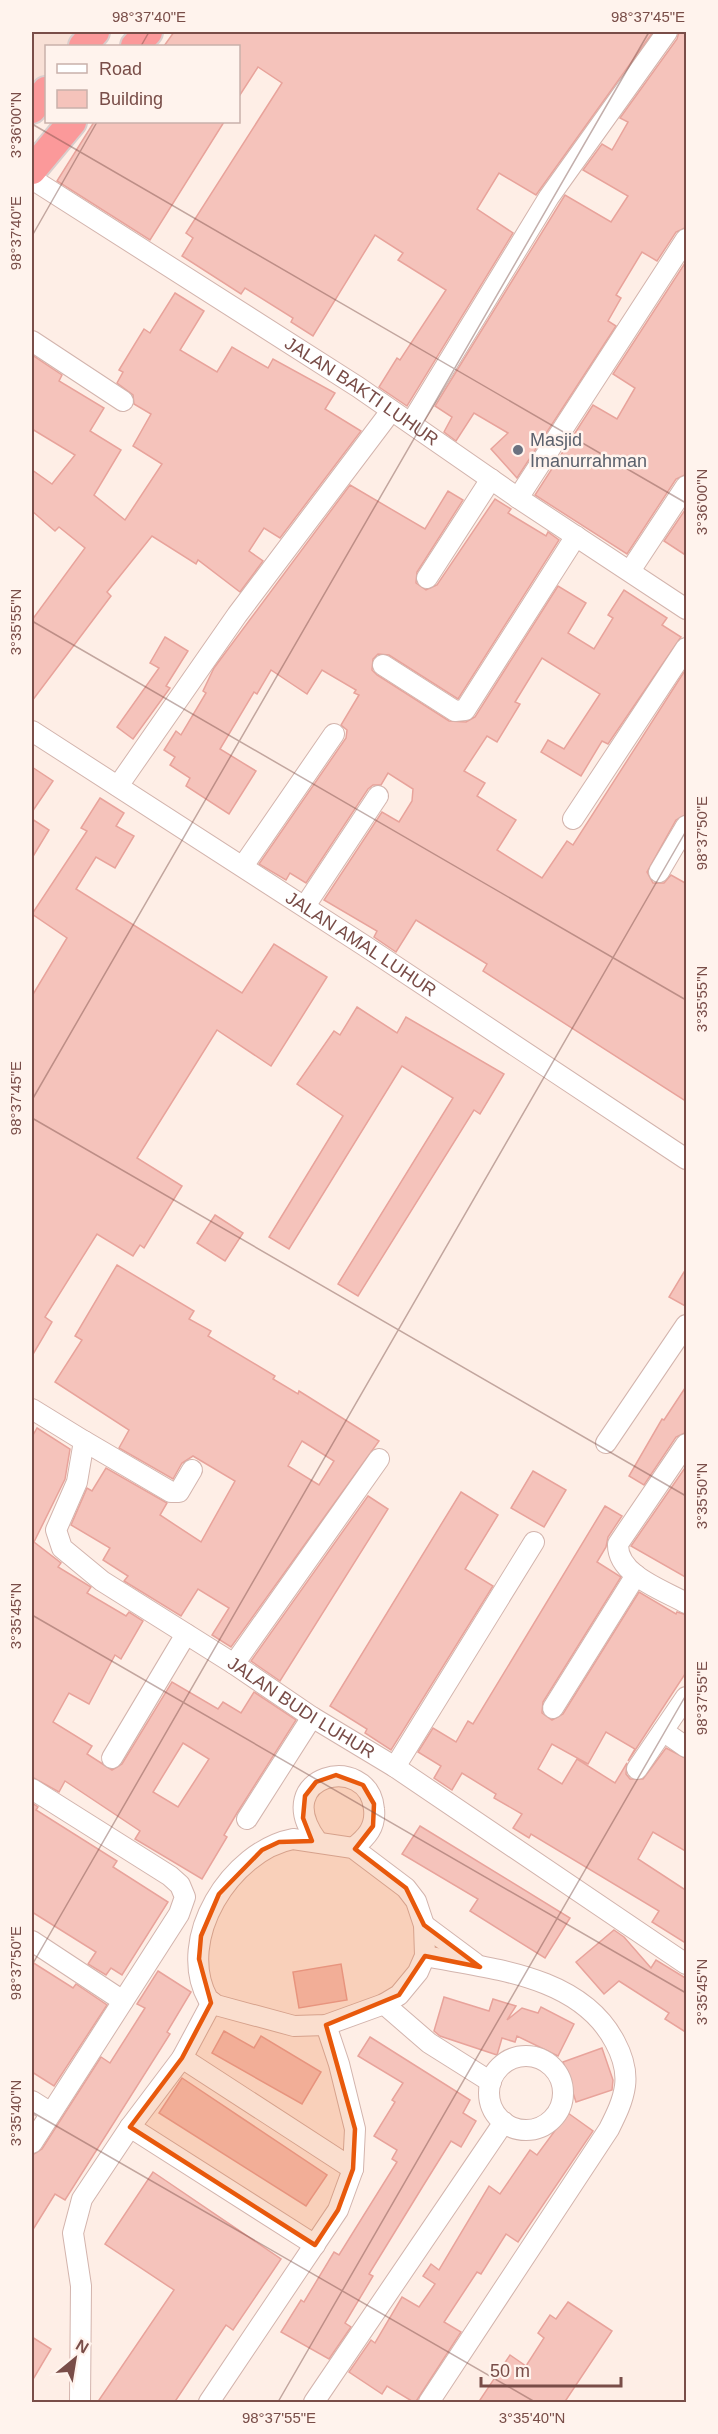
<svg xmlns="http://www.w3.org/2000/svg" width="718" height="2434" viewBox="0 0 718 2434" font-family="Helvetica,sans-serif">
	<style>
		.residential { fill: #f8e0d6 }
		.building { fill: #f5c3bb; stroke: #e8a39b; stroke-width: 1.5; fill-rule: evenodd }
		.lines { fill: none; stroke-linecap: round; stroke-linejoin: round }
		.minor-casing { stroke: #d3b4ad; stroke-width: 22 }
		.highway-casing { stroke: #d9cdcc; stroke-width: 32 }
		.minor { stroke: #fff; stroke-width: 20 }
		.highway { stroke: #fb999a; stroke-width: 28 }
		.marked { fill: #e8590c; fill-opacity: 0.2; stroke: #e8590c; stroke-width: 4.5; stroke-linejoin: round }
		.ticks { fill: none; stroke: #794d48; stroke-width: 1.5; stroke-opacity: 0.45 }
		.worship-dot { fill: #6b7280; stroke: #fff3ed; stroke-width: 2 }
		.labels { text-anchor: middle; stroke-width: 5; stroke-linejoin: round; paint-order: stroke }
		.street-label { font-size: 18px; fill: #794d48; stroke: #fff3ed }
		.worship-label { font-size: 18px; fill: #5b616d; stroke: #fff3ed; text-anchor: start }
		.neatline { fill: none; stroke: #794d48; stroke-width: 2 }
		.ticks-label { font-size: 15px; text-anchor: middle; fill: #794d48 }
	</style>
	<rect width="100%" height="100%" fill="#feeee6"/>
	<polygon class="residential" points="32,32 80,32 69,46 46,46 46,77 32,98"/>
	<g class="building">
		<polygon points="174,32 653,32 536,195 499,173 477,209 513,233 407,406 379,387 397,358 400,360 446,290 398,260 403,253 375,235 313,336 291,322 293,318 245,288 241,294 182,256 193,238 186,233 282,83 258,67 238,98 238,46 164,46"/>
		<polygon points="679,32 687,32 687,227 676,232 657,261 642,252 616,295 621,298 608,321 616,326 517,478 491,449 508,433 474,413 456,441 444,432 452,417 435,406 565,195 611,222 628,196 583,170 602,144 612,150 628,122 620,118 677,39"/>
		<polygon points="94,122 224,122 150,240 57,181"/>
		<polygon points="687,260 687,474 676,479 627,554 535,495 593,405 617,419 635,388 613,374"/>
		<polygon points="175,293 204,311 180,350 217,372 232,347 268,368 273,359 335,393 325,409 361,431 280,538 264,528 249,551 263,561 240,592 198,560 196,564 152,536 107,592 111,596 32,701 32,620 85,548 59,527 55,531 32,511 32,470 52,484 75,455 32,429 32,355 62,375 59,381 104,408 90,431 121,450 94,495 125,520 162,464 133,446 151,414 134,404 133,395 117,383 123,372 119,370 144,329 150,333"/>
		<polygon points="350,485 425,529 448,491 463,500 417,572 416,583 426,590 437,585 495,499 511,509 508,513 546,536 548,532 559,540 458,699 389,655 378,654 373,659 372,670 377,675 449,721 466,722 475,717 558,586 586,603 568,633 594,649 613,618 608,615 624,590 667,618 662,625 681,637 608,744 602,741 581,776 541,752 548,740 564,749 600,694 542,658 515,702 520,704 497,742 487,736 464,771 485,783 477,796 516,820 497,850 542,878 567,841 573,845 684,672 687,674 687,814 676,820 647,872 653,883 664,883 671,875 687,884 687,1102 483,971 487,964 416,920 396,952 374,937 377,931 324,900 382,812 399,822 412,801 413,789 388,773 381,785 373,785 368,789 306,883 290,873 286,880 259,864 346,738 347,730 341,725 359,695 354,693 356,690 322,670 307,694 271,670 257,694 254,692 220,749 256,771 229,814 186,786 190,778 170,765 175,757 164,750 176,731 181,735 206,693 203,691 214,668"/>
		<polygon points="687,507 687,556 664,541"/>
		<polygon points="165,637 188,651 166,686 170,688 133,739 117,727 159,668 150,663"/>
		<polygon points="32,767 53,781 32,812"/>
		<polygon points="100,798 124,813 116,826 134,836 115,868 96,857 76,889 242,993 274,944 327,977 271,1066 217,1030 137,1158 182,1186 144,1248 140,1245 133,1256 97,1234 45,1317 52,1322 32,1356 32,996 67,938 32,914 87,831 81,828"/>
		<polygon points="32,819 49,830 32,858"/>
		<polygon points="357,1007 397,1033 406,1017 504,1074 480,1114 474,1110 358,1296 338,1284 453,1098 402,1066 289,1249 269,1237 343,1116 297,1084 334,1031 340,1035"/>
		<polygon points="215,1215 243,1233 225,1261 197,1243"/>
		<path d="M117,1265l77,46 -5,8 22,12 -3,5 67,40 -2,3 25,15 1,-3 80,50 -148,206 -19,-12 17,-27 -31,-19 -17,27 -57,-35 4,-5 -25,-16 7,-12 -39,-23 16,-37 5,3 14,-23 61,35 -7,12 41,27 34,-61 -42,-25 -11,7 -9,16 -54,-31 10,-18 -74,-48 27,-42 -7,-4zM302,1441l32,20 -15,24 -31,-19z"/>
		<polygon points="687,1267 687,1307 669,1297"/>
		<polygon points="687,1385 687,1432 676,1437 644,1485 629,1476 662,1419 664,1420"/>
		<path d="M37,1428l33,21 -5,30 -31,63 27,21 -3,4 33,20 -4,6 39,23 3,-4 14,9 -22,38 -6,-4 -26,49 -20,-11 -16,29 39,24 -5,8 25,16 10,-6 50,-82 46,27 5,-7 18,11 13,-21 42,28 -59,93 -13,22 3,2 -25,42 -67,-40 5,-8 -75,-50 -6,11 -27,-15v-340zM183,1743l26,16 -31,48 -25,-15z"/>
		<polygon points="687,1465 687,1578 631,1546"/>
		<polygon points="533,1471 566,1490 544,1527 511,1508"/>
		<polygon points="461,1492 498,1515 465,1569 493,1586 391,1750 365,1733 367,1729 330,1706"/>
		<polygon points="368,1496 388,1509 280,1681 251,1661"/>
		<polygon points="605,1506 622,1516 608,1537 606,1547 597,1562 621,1577 543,1702 542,1713 552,1720 563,1714 639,1592 676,1614 677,1612 687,1615 687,1671 628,1761 635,1749 606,1732 588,1764 552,1744 538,1769 562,1784 577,1759 615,1783 627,1763 626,1774 630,1779 643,1779 666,1748 687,1759 687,1852 653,1832 638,1859 687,1891 687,1944 652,1922 659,1911 531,1834 529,1838 513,1828 522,1814 494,1798 496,1794 462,1773 452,1790 434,1778 441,1766 418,1752 433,1728 456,1742 468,1721 473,1724"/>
		<polygon points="32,1803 38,1807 36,1810 117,1861 113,1867 168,1902 122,1975 111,1968 106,1975 88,1964 96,1952 32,1912"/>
		<polygon points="420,1826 570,1918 545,1958 470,1911 478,1899 402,1854"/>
		<polygon points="614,1930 624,1937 651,1968 656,1960 687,1979 687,2033 665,2019 669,2013 619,1981 604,1994 576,1962"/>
		<polygon points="32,1962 73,1988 76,1984 107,2005 54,2086 32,2072"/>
		<polygon points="341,1964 347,2000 299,2008 293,1972"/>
		<polygon points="158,1971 191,1992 167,2032 170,2034 65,2200 55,2194 32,2231 32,2155 42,2149 101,2057 110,2063 145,2008 137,2004"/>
		<polygon points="444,1997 489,2011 493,1999 516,2006 507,2020 522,2008 538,2013 541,2007 574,2024 558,2056 517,2036 515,2042 502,2038 497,2055 440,2036 434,2031"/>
		<polygon points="224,2031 254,2048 261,2036 321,2072 302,2104 212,2053"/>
		<polygon points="370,2037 470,2100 463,2113 476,2121 461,2147 451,2141 423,2186 369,2274 373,2276 345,2323 351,2327 329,2359 281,2332 301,2300 304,2302 334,2252 339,2255 397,2162 392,2159 397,2150 374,2136 395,2102 392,2100 403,2083 358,2056"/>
		<polygon points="602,2048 613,2080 612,2090 576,2102 563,2062"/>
		<polygon points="182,2078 327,2175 306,2206 159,2113"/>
		<polygon points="568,2113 593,2131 518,2242 506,2234 481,2274 477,2272 444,2322 461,2332 415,2403 387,2386 382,2394 349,2372 371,2340 375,2343 402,2297 419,2307 435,2284 423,2276 431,2264 439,2270 489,2186 500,2194 530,2150 537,2155"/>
		<polygon points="153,2172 281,2259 233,2330 226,2325 174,2403 97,2403 174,2290 105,2244"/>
		<polygon points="568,2302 612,2331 564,2403 478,2403 510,2355 526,2366 544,2338 538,2333 550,2315 556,2319"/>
		<polygon points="32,2337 51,2349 32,2381"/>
	</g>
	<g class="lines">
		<defs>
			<g id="minor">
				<path id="s1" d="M32,179l326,208 160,111 168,111"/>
				<polyline points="32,341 123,401"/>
				<polyline points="411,423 549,197 667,32"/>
				<polyline points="518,498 686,239"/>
				<polyline points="630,571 686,486"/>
				<polyline points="427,578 491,479"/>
				<polyline points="383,665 455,711 465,710 576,536"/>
				<path id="s2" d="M32,731l333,215 321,213"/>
				<polyline points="118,786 237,615 391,411"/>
				<polyline points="573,819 686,648"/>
				<polyline points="243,866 334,734"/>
				<polyline points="659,872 686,826"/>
				<polyline points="305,906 378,796"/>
				<path id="s3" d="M32,1409l52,32 -7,41 -21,48 6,18 40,33 132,83 78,53 83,50 291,197"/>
				<polyline points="84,1441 171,1492 179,1492 192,1470"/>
				<polyline points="606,1443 686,1325"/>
				<path d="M686,1444l-68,100c-1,31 45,46 68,59"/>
				<polyline points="234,1664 379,1459"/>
				<polyline points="553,1708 636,1575"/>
				<polyline points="663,1731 686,1747"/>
				<polyline points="112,1758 186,1634"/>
				<polyline points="395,1767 534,1542"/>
				<polyline points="637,1769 686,1697"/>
				<polyline points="32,1789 170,1876 180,1885 185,1897 179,1914 32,2143"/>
				<polyline points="247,1819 312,1717"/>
				<path d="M293,1839l60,9 53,40 10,13 8,24 1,31 -7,16 -19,23 -15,9 -58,21 -32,1 -78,-21 -8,-6c-33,-60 23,-148 85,-160z"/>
				<path d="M317,1841c-49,-67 52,-89 57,-32 2,18 -7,28 -21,39"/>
				<polyline points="424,1925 475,1963"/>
				<polyline points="32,1941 123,2001"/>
				<path d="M425,1956c66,13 155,19 190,86 7,13 12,29 10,44 -2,15 -9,29 -16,43l-180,273"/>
				<polyline points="384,2004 429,2043 491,2082"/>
				<circle cx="526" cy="2093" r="37"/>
				<polyline points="182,2058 353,2169"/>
				<polyline points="32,2101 51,2113"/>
				<polyline points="130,2127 315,2245"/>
				<polyline points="80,2402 81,2286 73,2233 82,2199 130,2127 182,2058 212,2002"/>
				<polyline points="209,2402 338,2210 353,2169 355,2129 339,2064 326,2025"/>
				<polyline points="314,2402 504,2122"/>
			</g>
			<g id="highway">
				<polyline points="83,46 95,32"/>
				<polyline points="135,46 148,32"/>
				<polyline points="32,109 46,91"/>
				<polyline points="32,170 72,122"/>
			</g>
		</defs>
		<use href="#minor" class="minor-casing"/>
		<use href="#highway" class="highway-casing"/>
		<use href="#minor" class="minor"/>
		<use href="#highway" class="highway"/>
	</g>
	<path class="marked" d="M336,1775l27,10 11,19 -1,22 -18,23 51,39 18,37 56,42 -55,-11 -26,39 -73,30 29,104 -2,40 -15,41 -23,35 -185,-118 52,-69 29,-55 -12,-44 2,-23 18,-42 43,-44 17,-8 33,-1 -9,-23 2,-22 11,-14z"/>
	<path class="ticks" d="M141,46l8,-14M32,124l654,379M32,236l65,-114M32,621l654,379M32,1100l617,-1068M32,1118l654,378M32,1615l654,378M32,1965l654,-1134M32,2112l503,290M278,2402l408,-707"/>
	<circle class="worship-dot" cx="518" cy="450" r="6"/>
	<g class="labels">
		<g class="street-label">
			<text dy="6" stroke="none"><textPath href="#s1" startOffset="392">JALAN BAKTI LUHUR</textPath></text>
			<text dy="6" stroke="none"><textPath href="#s2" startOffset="392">JALAN AMAL LUHUR</textPath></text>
			<text dy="6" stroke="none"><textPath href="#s3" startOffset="462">JALAN BUDI LUHUR</textPath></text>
		</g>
		<g class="worship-label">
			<text x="530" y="446">Masjid<tspan x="530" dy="21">Imanurrahman</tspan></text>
		</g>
	</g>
	<rect width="718" height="2434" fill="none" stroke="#fff3ed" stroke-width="66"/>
	<rect x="45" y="45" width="195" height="78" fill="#fff3ed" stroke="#c9b1ab" stroke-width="1.5"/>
	<rect x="57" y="64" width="30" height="9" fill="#ffffff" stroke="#c9b1ab" stroke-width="1.5"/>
	<text x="99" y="75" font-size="18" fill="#794d48">Road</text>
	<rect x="57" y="90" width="30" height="18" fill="#f5c3bb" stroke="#c9b1ab" stroke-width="1.5"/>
	<text x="99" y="105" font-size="18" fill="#794d48">Building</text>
	<g transform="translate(75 2359) rotate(30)" stroke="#fff3ed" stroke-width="4.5" paint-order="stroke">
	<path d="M0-4.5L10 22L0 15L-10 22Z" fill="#794d48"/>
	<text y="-9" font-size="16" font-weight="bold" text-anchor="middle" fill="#794d48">N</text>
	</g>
	<path d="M481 2377v9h140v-9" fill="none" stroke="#794d48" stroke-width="3"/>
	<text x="490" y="2377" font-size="18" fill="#794d48" stroke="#fff3ed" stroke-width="4.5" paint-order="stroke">50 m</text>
	<rect x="33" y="33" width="652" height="2368" class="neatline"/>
	<g class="ticks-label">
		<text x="149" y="22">98°37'40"E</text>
		<text x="648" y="22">98°37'45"E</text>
		<text transform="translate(16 125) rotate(-90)" y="5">3°36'00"N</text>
		<text transform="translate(16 233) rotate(-90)" y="5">98°37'40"E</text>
		<text transform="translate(702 502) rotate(-90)" y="5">3°36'00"N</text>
		<text transform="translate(16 622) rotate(-90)" y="5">3°35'55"N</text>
		<text transform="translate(702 833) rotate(-90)" y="5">98°37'50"E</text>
		<text transform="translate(702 999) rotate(-90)" y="5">3°35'55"N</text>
		<text transform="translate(16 1098) rotate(-90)" y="5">98°37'45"E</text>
		<text transform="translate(702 1496) rotate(-90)" y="5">3°35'50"N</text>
		<text transform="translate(16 1616) rotate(-90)" y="5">3°35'45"N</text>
		<text transform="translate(702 1698) rotate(-90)" y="5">98°37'55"E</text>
		<text transform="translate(16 1963) rotate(-90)" y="5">98°37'50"E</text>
		<text transform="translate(702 1992) rotate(-90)" y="5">3°35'45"N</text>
		<text transform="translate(16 2113) rotate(-90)" y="5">3°35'40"N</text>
		<text x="279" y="2423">98°37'55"E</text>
		<text x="532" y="2423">3°35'40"N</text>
	</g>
</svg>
